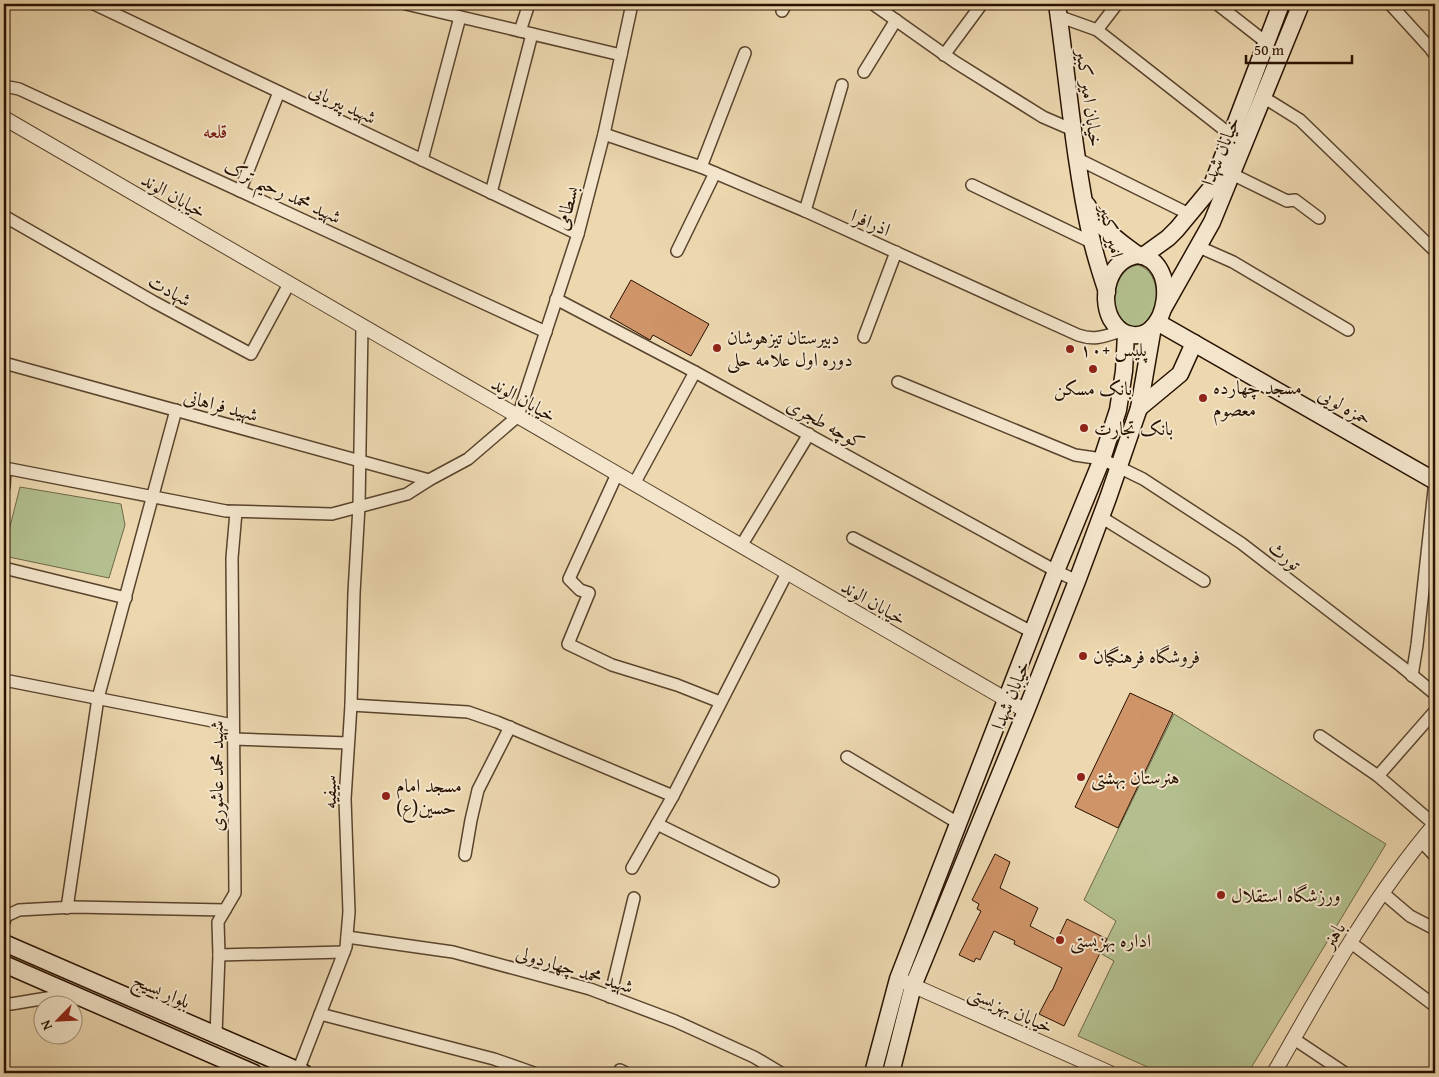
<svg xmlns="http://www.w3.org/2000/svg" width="1439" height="1077" viewBox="0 0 1439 1077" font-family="'Gentium Book Plus',Amiri,serif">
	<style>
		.green { fill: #b3bf8e; stroke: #6e6848 }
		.building { fill: #d09469; stroke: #281201 }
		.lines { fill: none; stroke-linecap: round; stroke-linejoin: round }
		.minor-casing { stroke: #59432c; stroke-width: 14 }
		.tertiary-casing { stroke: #59432c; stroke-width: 16 }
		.secondary-casing { stroke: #281201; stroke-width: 19 }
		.minor { stroke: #f3e5cb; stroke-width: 11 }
		.tertiary { stroke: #f3e5cb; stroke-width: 14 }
		.secondary { stroke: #f3e5cb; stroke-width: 16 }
		.poi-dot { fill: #8f2418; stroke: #f3e5cb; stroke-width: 2 }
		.labels { text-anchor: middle; stroke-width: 4; stroke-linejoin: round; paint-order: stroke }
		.street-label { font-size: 19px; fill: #281201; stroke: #f3e5cb }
		.poi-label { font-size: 19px; fill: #281201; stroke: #f3e5cb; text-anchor: start }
		.neighbourhood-label { font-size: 20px; fill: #7a1f14; stroke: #f3e5cb }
	</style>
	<rect width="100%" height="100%" fill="#ecd7af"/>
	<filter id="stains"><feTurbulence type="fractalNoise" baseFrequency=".004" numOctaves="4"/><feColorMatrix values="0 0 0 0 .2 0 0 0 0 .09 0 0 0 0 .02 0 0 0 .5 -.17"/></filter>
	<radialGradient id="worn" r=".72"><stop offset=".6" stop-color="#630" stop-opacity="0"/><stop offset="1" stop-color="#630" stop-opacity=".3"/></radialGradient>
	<g class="green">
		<path d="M1138,265c29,9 21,64 -3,62 -6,0 -9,-1 -13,-6 -4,-6 -8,-14 -8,-21 1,-15 8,-33 24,-35z"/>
		<polygon points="20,487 121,504 125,525 109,578 4,556 4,550"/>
		<polygon points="1174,714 1386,844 1248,1073 1161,1073 1078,1036 1114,961 1100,953 1116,921 1084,900"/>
	</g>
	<g class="building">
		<polygon points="631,280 709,324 691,356 653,335 650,340 610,317"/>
		<polygon points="1130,693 1173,713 1118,828 1075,807"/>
		<polygon points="995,854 1010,862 1000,888 1038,908 1030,926 1057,940 1067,919 1107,939 1064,1026 1039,1014 1051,991 1052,991 1062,968 1014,944 1015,941 994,931 980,960 976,958 974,962 959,955 981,911 977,909 979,904 972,900"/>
	</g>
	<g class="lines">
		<defs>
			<g id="minor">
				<polyline points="94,4 578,234"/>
				<polyline points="406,4 621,55"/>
				<polyline points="873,4 955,62 1043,117 1073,130"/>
				<polyline points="1217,4 1267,43"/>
				<polyline points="1390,4 1430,48 1435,55"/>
				<polyline points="782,11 786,4"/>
				<polyline points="1058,16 1097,30 1231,135"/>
				<polyline points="1097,30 1117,4"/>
				<polyline points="520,31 529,4"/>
				<polyline points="944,55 981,5"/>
				<polyline points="864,72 896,20"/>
				<polyline points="4,86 19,89 546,332"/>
				<polyline points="1263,97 1300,120 1435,251"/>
				<path d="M604,134l97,33 104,44 273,124c17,6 27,1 43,-4"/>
				<polyline points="1078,159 1189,214"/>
				<polyline points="422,160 460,17"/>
				<polyline points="701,167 745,53"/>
				<polyline points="1232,174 1287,201 1295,200 1319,218"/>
				<polyline points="972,185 1093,243"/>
				<polyline points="240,191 279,92"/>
				<polyline points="491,193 532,34"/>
				<polyline points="805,211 842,85"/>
				<polyline points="4,216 154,302 251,354 289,284"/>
				<polyline points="1199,247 1233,262 1348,330"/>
				<polyline points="677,251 715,173"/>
				<polyline points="556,299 695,372 1056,571 1077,581"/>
				<polyline points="864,337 896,252"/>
				<polyline points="4,363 429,480"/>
				<polyline points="898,382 1075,455 1102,459 1143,479 1241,543 1401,666 1435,694"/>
				<polyline points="617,474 569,579 580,590 589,593 568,644 612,665 677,685 720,702"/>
				<polyline points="634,484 695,372"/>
				<polyline points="4,487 5,468 226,511 332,514 407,494 429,480 468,459 518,416 578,234 604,134 632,4"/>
				<polyline points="1101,517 1204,581"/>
				<polyline points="853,538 1032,632"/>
				<polyline points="741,546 809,434"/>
				<polyline points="4,568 126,598"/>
				<polyline points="1412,676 1417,645 1435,481"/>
				<polyline points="4,680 233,725"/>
				<polyline points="351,705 468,712 497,722 673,796"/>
				<polyline points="1320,736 1378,776 1435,825"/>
				<polyline points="233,739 348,743"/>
				<polyline points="847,757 958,823"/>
				<polyline points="1378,776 1435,711"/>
				<polyline points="657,824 773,881"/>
				<polyline points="1421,841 1435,856"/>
				<polyline points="465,855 471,820 478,790 510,727"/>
				<polyline points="632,868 673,796 787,573"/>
				<polyline points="1383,893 1410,916 1435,929"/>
				<polyline points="67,908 98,698 176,410"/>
				<polyline points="4,922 6,916 19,910 74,907 225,910"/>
				<polyline points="347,937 453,952 590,989 675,1021 754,1057 781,1073"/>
				<polyline points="1350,942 1435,1006"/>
				<polyline points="219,955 344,952"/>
				<polyline points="610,997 634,898"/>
				<polyline points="4,1003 11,1004 71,994"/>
				<polyline points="320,1014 494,1059 534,1073"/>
				<polyline points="216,1035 219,955 218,922 235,893 232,558 236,512"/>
				<polyline points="1294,1039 1345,1073"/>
				<polyline points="620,1070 626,1073"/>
				<polyline points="298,1071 346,947 349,912 345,799 351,705 354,593 359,506 362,327"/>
			</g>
			<g id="tertiary">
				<polyline points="4,118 1026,711"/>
				<polyline points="905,982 1110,1073"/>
				<path d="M1274,1073c49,-86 97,-174 161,-249"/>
			</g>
			<g id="secondary">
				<path d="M1057,4c11,77 17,156 34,233 4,18 10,37 16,55"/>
				<path d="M1087,205c11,21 32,37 51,50"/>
				<path d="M1138,255c44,6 30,91 -10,79 -8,-2 -13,-8 -17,-15 -12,-23 -2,-60 27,-64z"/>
				<polyline points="1143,256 1168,238 1177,229 1211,188 1281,4"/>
				<polyline points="1164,307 1212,222 1301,4"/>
				<polyline points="1157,322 1435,481"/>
				<polyline points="1139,408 1180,374 1194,343"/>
				<polyline points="4,943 304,1073"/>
				<polyline points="4,964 254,1073"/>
				<polyline points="873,1073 898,979 1056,571 1102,459 1118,410 1124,371 1126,334"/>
				<polyline points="891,1073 913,986 1026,711 1077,581 1108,498 1139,408 1153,327"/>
			</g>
		</defs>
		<use href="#minor" class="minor-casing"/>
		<use href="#tertiary" class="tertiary-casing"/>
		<use href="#secondary" class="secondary-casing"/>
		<use href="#minor" class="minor"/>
		<use href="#tertiary" class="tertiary"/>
		<use href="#secondary" class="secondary"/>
	</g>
	<g class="poi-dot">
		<circle cx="717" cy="348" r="5"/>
		<circle cx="1070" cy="349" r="5"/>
		<circle cx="1093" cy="369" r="5"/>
		<circle cx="1203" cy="398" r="5"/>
		<circle cx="1084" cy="428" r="5"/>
		<circle cx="1083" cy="656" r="5"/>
		<circle cx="1081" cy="777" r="5"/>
		<circle cx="386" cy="796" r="5"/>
		<circle cx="1221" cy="895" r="5"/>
		<circle cx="1060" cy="940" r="5"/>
	</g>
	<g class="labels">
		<g class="street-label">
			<text transform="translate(1090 98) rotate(82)" y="7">خیابان امیر کبیر</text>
			<text transform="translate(343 103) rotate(25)" y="7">شهید پیریایی</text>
			<text transform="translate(1220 151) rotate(-68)" y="7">خیابان شهدا</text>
			<text transform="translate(283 191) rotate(25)" y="7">شهید محمد رحیم ترک</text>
			<text transform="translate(174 195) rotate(30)" y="7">خیابان الوند</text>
			<text transform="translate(566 208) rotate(-75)" y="7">بسطامی</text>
			<text transform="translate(871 222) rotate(24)" y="7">اذرافرا</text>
			<text transform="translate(1112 231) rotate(77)" y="7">امیر کبیر</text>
			<text transform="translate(170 290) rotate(29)" y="7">شهادت</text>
			<text transform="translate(524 399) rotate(30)" y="7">خیابان الوند</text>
			<text transform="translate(221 405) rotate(15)" y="7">شهید فراهانی</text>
			<text transform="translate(1345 406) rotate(30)" y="7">حمزه لویی</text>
			<text transform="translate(826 423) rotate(29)" y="7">کوچه طجری</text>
			<text transform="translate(1285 555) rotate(38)" y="7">تورث</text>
			<text transform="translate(874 602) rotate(30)" y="7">خیابان الوند</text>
			<text transform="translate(1010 695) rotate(-68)" y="7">خیابان شهدا</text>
			<text transform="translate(216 776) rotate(-90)" y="7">شهید محمد عاشوری</text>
			<text transform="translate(329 792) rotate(-89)" y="7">سیفیه</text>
			<text transform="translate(1333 935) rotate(-58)" y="7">باهنر</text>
			<text transform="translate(575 969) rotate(17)" y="7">شهید محمد چهاردولی</text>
			<text transform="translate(162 990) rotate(24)" y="7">بلوار بسیج</text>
			<text transform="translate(1011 1009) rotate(24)" y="7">خیابان بهزیستی</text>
		</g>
		<g class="poi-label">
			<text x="727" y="344">دبیرستان تیزهوشان<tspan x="727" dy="22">دوره اول علامه حلی</tspan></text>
			<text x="1080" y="356">پلیس +۱۰</text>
			<text x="1213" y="394">مسجد چهارده<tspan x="1213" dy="22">معصوم</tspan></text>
			<text x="1093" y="395" text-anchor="middle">بانک مسکن</text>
			<text x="1094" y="435">بانک تجارت</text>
			<text x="1093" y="663">فروشگاه فرهنگیان</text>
			<text x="1091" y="784">هنرستان بهشتی</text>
			<text x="396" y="792">مسجد امام<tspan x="396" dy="22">حسین(ع)</tspan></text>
			<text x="1231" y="902">ورزشگاه استقلال</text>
			<text x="1070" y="947">اداره بهزیستی</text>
		</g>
		<g class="neighbourhood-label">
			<text x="215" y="138">قلعه</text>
		</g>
	</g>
	<rect width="1439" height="1077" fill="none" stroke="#ecd7af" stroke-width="20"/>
	<rect x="5" y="5" width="1429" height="1067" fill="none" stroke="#281201" stroke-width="2.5"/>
	<rect x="10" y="10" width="1419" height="1057" fill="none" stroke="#281201"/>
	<g transform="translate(58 1020) rotate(246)"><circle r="24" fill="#f3e5cb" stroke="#a2917a"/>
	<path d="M0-4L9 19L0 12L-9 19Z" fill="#8f2418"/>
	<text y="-8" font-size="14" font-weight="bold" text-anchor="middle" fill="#281201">N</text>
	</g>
	<path d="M1246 55v8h106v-8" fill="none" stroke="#281201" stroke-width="2.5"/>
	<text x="1254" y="55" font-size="15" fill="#281201" stroke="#f3e5cb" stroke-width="4" paint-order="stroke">50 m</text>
	<rect width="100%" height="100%" filter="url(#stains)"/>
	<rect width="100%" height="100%" fill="url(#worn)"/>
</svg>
